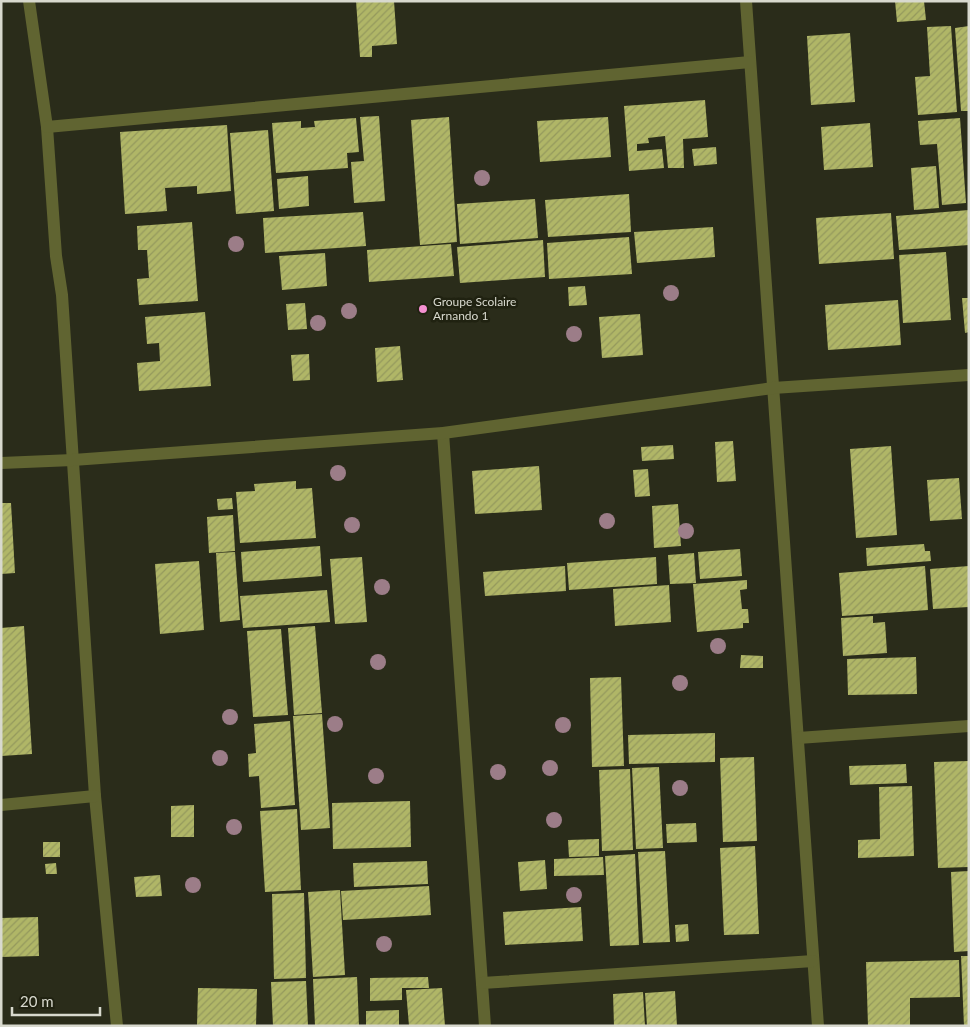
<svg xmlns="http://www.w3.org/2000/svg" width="970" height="1027" viewBox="0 0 970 1027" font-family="Lato,sans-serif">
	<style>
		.building { fill: url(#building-hatch) }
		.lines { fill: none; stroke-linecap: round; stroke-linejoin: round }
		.minor { stroke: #606431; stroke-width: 12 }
		.tree { fill: #9c7d88 }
		.poi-dot { fill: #f590d1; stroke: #202211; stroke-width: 2 }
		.labels { text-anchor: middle; stroke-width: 5; stroke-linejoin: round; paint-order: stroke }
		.poi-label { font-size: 12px; fill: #d8d9ce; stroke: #202211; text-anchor: start }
	</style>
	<defs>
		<pattern id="building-hatch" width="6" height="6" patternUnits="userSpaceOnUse" patternTransform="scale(1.25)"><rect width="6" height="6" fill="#b0b667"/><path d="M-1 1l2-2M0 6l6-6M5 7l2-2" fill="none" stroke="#94995d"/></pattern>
	</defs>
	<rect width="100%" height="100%" fill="#2a2c1a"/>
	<g class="building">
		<polygon points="356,1 394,1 397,44 372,46 372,57 360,57"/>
		<polygon points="895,1 924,1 926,20 897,22"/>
		<polygon points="951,26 957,112 918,115 915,77 930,76 927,27"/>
		<polygon points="969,26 969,111 961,111 955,28"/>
		<polygon points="850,33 855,102 811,105 807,36"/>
		<polygon points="705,100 708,137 683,139 684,168 668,168 665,136 648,138 649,143 637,144 637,151 662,149 664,168 629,171 624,106"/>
		<polygon points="379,116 385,201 354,203 351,162 364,161 360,117"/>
		<polygon points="449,117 457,242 420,245 411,120"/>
		<polygon points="608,117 611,157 540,162 537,121"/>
		<polygon points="356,118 359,152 347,153 348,168 276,173 272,123 301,121 301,128 315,127 314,121"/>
		<polygon points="960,118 966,203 942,205 937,144 920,145 918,121"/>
		<polygon points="870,123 873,167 824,170 821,127"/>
		<polygon points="227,125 231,191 197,194 197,186 165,188 167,211 125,214 120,132"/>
		<polygon points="268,130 274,211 236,214 230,133"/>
		<polygon points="716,147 717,164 694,166 692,149"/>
		<polygon points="936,166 939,208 914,210 911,168"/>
		<polygon points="308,176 309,206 279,209 277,179"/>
		<polygon points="629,194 631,232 548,237 545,200"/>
		<polygon points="535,199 538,238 460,244 457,204"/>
		<polygon points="969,210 969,245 899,250 896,216"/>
		<polygon points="363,212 366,246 265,253 263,218"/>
		<polygon points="891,213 894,259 819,264 816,218"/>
		<polygon points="192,222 198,301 139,305 137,279 149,278 147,250 138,250 137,226"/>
		<polygon points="713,227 715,257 637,263 634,232"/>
		<polygon points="629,237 632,274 549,279 547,243"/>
		<polygon points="543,240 545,277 460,283 457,247"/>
		<polygon points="451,244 454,276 369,282 367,250"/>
		<polygon points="946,252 951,320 903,323 899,255"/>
		<polygon points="325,253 327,286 282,290 279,256"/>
		<polygon points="585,286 587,305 569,306 568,287"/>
		<polygon points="962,298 969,298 969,332 965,333"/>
		<polygon points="898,300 901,345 828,350 825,305"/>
		<polygon points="305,303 307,329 288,330 286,304"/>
		<polygon points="205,312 211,386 139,391 137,363 160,361 159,343 147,344 145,317"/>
		<polygon points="640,314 643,355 602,358 599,317"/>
		<polygon points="400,346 403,380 377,382 375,348"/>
		<polygon points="309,354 310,380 293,381 291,355"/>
		<polygon points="733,441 736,481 717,482 715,442"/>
		<polygon points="673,445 674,459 642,461 641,447"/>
		<polygon points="891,446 897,535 856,538 850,449"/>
		<polygon points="539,466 542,510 475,514 472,471"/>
		<polygon points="648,469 650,496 635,497 633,470"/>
		<polygon points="959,478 962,519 930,521 927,480"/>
		<polygon points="296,481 296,489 312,488 316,538 240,543 236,492 255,491 254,484"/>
		<polygon points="232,498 233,509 218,510 217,499"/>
		<polygon points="1,503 11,503 15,573 1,574"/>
		<polygon points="678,504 681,546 654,548 652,506"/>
		<polygon points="233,515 235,551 209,553 207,517"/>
		<polygon points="924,544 925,551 930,551 931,561 867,566 866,548"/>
		<polygon points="320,546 322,576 243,582 241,552"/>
		<polygon points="740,549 742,576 700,579 698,552"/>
		<polygon points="235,552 240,620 220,622 216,553"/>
		<polygon points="694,553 696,583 670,584 668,555"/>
		<polygon points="362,557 367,622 335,624 330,559"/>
		<polygon points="656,557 657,584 569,590 567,563"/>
		<polygon points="199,561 204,630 160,634 155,564"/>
		<polygon points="565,566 566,591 485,596 483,572"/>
		<polygon points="925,566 928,610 842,616 839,573"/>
		<polygon points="969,566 969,607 933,609 930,569"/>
		<polygon points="747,580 747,589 740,590 742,609 748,609 749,623 743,623 743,628 697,632 693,584"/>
		<polygon points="669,585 671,622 615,626 613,589"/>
		<polygon points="327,590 330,622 243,628 240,596"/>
		<polygon points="873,616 873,623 885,622 887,653 843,656 841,618"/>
		<polygon points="24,626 32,754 1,756 1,628"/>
		<polygon points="315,626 322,713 294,715 288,628"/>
		<polygon points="281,629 288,715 253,717 247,631"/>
		<polygon points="741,655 763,656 763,668 740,668"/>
		<polygon points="916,657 917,694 848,695 847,659"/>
		<polygon points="621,677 624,766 592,767 590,678"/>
		<polygon points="322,714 330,828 301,830 293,716"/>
		<polygon points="290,721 295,805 261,808 259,776 249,777 248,754 256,753 254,724"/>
		<polygon points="715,733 715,762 629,764 628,735"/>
		<polygon points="754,757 757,841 723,842 720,758"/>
		<polygon points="969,761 969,867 938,868 934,762"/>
		<polygon points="906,764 907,783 850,785 849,766"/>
		<polygon points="659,767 663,848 636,849 632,768"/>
		<polygon points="630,769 633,850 602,851 599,770"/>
		<polygon points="912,786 914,856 858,858 858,840 880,839 879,787"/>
		<polygon points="410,801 411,847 333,849 332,803"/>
		<polygon points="194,805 194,837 171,837 171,806"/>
		<polygon points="297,809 301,890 265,892 260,811"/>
		<polygon points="696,823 697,842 667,843 666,824"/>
		<polygon points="599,839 599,856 569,857 568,840"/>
		<rect x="43" y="842" width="17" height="15"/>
		<polygon points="755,846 759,934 724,935 720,848"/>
		<polygon points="665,851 670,942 643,943 638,852"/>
		<polygon points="635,854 639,945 610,946 605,856"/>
		<polygon points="603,857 604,875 554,876 554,859"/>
		<polygon points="545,860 547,889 520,891 518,862"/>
		<polygon points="427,861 428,884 354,887 353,863"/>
		<polygon points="56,863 57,874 46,874 45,864"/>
		<polygon points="969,871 969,951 954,952 951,872"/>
		<polygon points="160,875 162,896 136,897 134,877"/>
		<polygon points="429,886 431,915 343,920 341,891"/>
		<polygon points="340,890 345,975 313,977 308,892"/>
		<polygon points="304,893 306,978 274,979 272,894"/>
		<polygon points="581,907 583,941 505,945 503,912"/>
		<polygon points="38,917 39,956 1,957 1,918"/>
		<polygon points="688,924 689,941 676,942 675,925"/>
		<polygon points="961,956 969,956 969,1026 964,1026"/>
		<polygon points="959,960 960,997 910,998 910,1026 868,1026 866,962"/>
		<polygon points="357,977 359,1026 315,1026 313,979"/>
		<polygon points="428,977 429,988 402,988 402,1000 370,1001 370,978"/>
		<polygon points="306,981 308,1026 273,1026 271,982"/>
		<polygon points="198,988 257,989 256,1026 197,1026"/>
		<polygon points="442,988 445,1026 409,1026 406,990"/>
		<polygon points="675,991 677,1026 647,1026 645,993"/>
		<polygon points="643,992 645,1026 614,1026 613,994"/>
		<polygon points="399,1010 399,1026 366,1026 366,1011"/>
	</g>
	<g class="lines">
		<g class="minor">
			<polyline points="29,1 47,127 56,256 62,295 95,796 117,1026"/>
			<polyline points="746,1 818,1026"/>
			<polyline points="47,127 750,62"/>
			<polyline points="443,433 485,1026"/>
			<polyline points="1,463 73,460 443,433 773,388 969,375"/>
			<polyline points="798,738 969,726"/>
			<polyline points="1,805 95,796"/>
			<polyline points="482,983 813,961"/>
		</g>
	</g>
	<g class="tree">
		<circle cx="482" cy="178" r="8"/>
		<circle cx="236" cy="244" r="8"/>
		<circle cx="671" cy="293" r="8"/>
		<circle cx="349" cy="311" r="8"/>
		<circle cx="318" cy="323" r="8"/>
		<circle cx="574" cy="334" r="8"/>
		<circle cx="338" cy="473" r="8"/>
		<circle cx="607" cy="521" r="8"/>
		<circle cx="352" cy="525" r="8"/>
		<circle cx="686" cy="531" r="8"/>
		<circle cx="382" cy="587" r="8"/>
		<circle cx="718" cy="646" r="8"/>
		<circle cx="378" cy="662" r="8"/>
		<circle cx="680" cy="683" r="8"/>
		<circle cx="230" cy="717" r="8"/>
		<circle cx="335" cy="724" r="8"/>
		<circle cx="563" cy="725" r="8"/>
		<circle cx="220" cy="758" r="8"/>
		<circle cx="550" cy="768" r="8"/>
		<circle cx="498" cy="772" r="8"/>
		<circle cx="376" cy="776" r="8"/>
		<circle cx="680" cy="788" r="8"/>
		<circle cx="554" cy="820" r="8"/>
		<circle cx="234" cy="827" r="8"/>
		<circle cx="193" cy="885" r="8"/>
		<circle cx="574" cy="895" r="8"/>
		<circle cx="384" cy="944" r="8"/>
	</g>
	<circle class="poi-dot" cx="423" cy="309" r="5"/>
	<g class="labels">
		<g class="poi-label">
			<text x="433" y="306">Groupe Scolaire<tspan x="433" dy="14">Arnando 1</tspan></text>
		</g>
	</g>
	<rect width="970" height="1027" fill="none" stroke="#d8d9ce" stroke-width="5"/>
	<path d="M12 1007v8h88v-8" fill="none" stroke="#d8d9ce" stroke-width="2.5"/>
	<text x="20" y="1007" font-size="15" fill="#d8d9ce" stroke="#202211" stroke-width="4" paint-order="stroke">20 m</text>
</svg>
